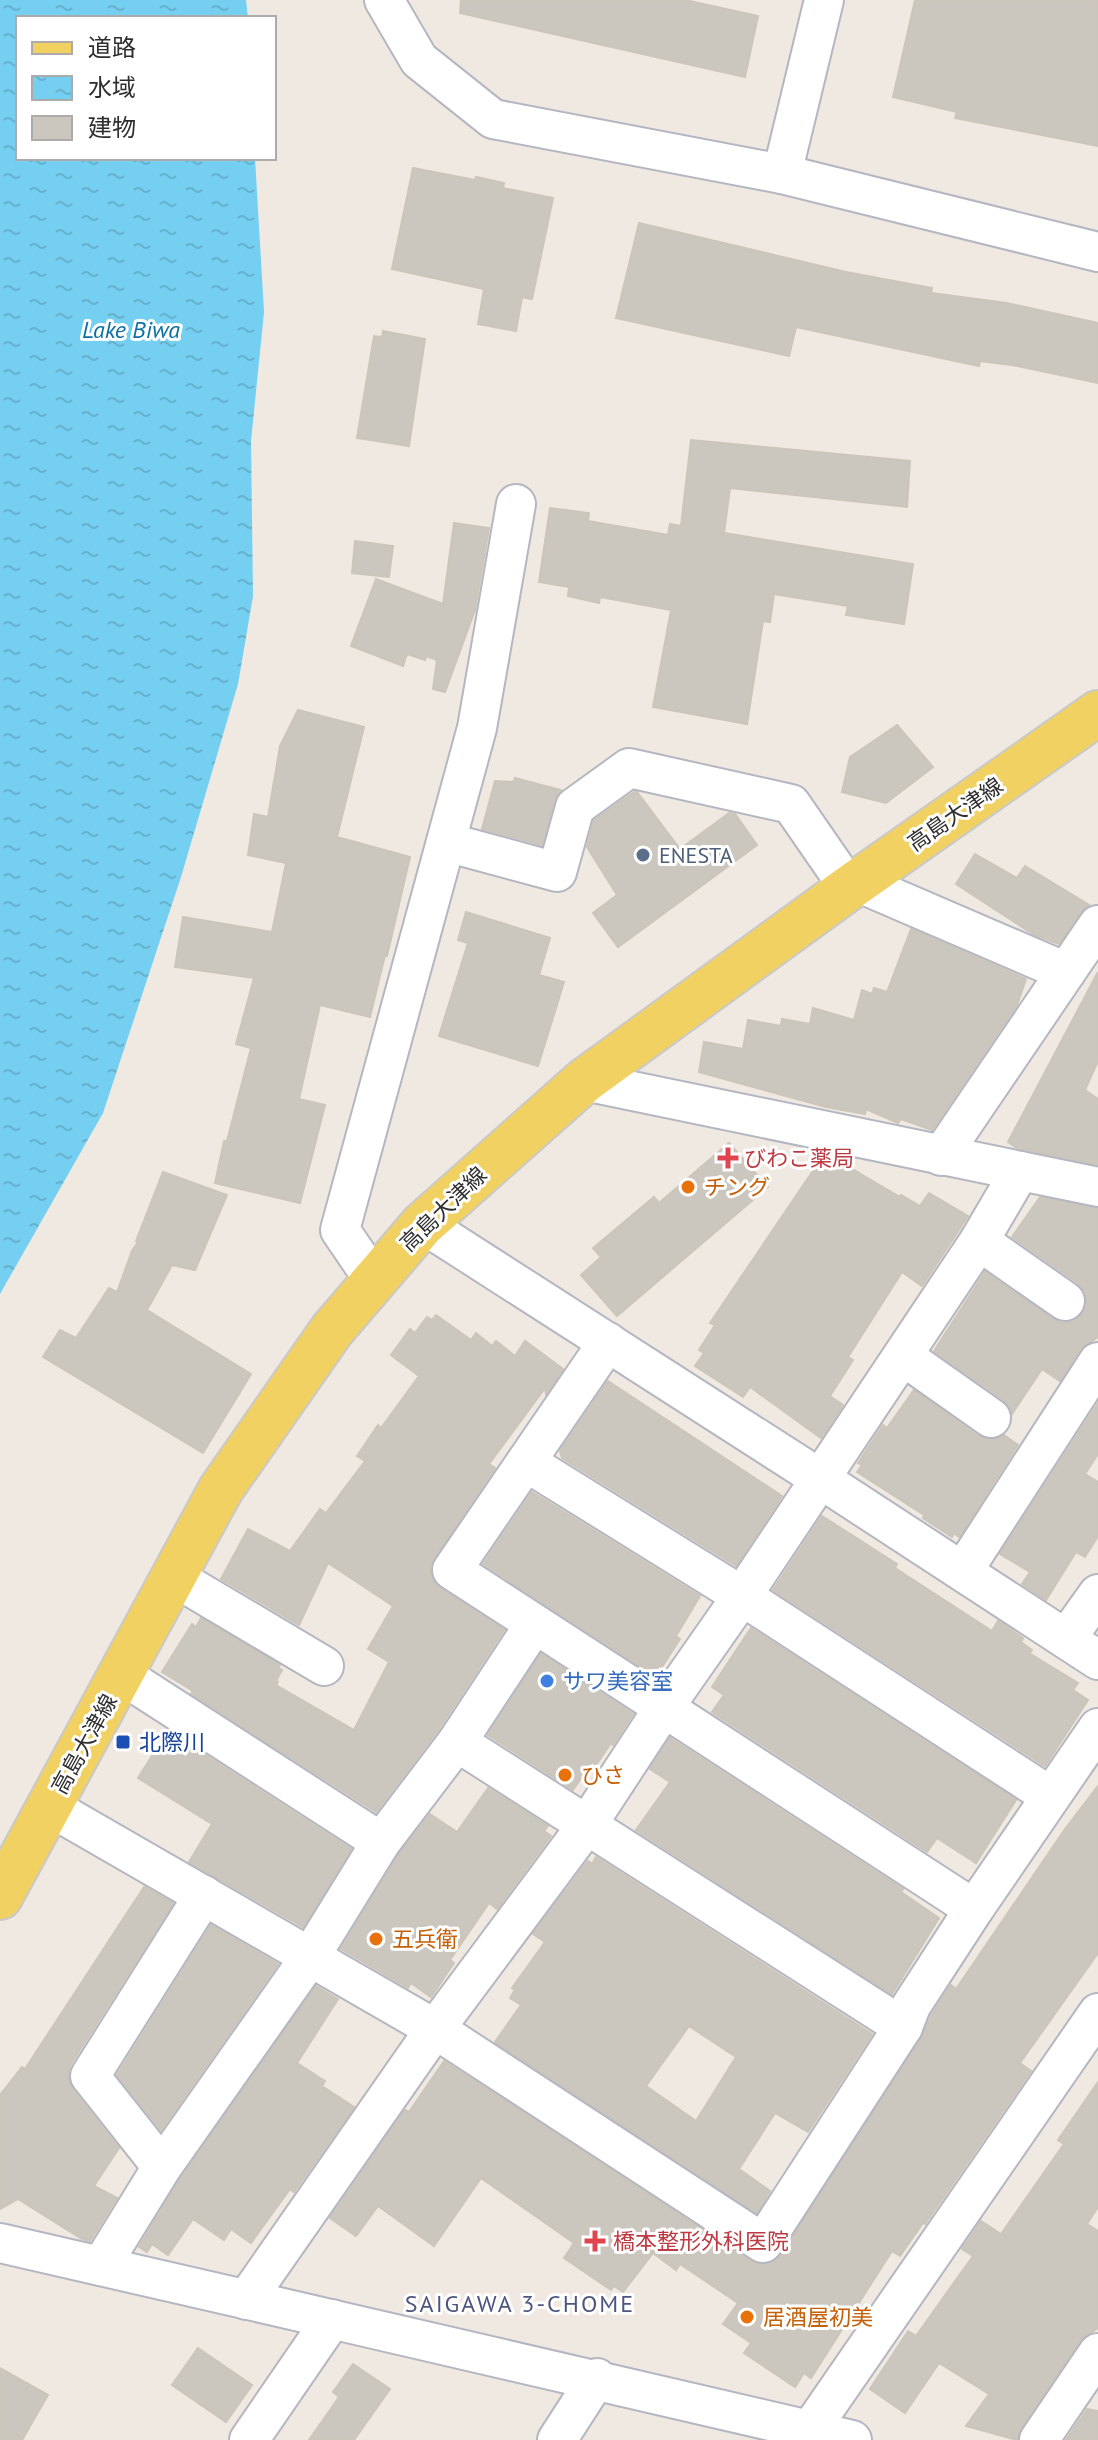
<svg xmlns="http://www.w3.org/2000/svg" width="1098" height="2440" viewBox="0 0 1098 2440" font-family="'PT Sans','Noto Sans JP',sans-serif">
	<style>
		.water { fill: url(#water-ripples) }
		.building { fill: #cbc7bf; stroke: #cbc5ba; stroke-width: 2; fill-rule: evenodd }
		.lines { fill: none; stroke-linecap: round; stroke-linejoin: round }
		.minor-casing { stroke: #b4b7c1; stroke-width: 42 }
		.major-casing { stroke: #c9c9c9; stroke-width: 48 }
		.minor { stroke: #fff; stroke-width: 38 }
		.major { stroke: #f2d163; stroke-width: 44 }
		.service-dot { fill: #5c6f8a; stroke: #fff; stroke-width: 3 }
		.health-dot { fill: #e0444e; stroke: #fff; stroke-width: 3 }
		.food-dot { fill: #e8710a; stroke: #fff; stroke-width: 3 }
		.shop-dot { fill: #3f7fe0; stroke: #fff; stroke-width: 3 }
		.transit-dot { fill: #1a4fb4; stroke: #fff; stroke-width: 3 }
		.labels { text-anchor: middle; stroke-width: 6; stroke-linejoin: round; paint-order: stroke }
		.street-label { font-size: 22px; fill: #2e2e2e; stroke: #fff }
		.service-label { font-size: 22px; fill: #4e5e75; stroke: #fff; text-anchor: start }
		.health-label { font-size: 22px; fill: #be3a42; stroke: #fff; text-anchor: start }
		.food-label { font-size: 22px; fill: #c56008; stroke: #fff; text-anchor: start }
		.shop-label { font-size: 22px; fill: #366cbe; stroke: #fff; text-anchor: start }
		.transit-label { font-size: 22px; fill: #164399; stroke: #fff; text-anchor: start }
		.water-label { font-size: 24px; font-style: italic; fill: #0d6fa3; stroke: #fff }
		.neighbourhood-label { font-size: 24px; letter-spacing: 2px; fill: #4d5680; stroke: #fff }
	</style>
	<defs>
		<pattern id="water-ripples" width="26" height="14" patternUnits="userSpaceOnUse" patternTransform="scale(2)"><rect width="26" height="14" fill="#75cff0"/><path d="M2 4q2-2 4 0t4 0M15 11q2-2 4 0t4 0" fill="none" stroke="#66b2ce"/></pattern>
	</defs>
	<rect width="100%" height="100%" fill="#efe9e1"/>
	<polygon class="water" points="0,0 246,0 248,18 18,18 18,158 255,158 264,312 251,441 253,596 238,684 181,877 103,1113 0,1294"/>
	<g class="building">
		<polygon points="461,0 685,0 758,16 745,77 460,13"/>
		<polygon points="915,0 1098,0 1098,146 955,118 957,112 893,97"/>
		<polygon points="413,168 475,180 476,177 504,183 503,188 553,198 532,299 522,297 516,331 478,324 484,289 392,269"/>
		<polygon points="639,223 846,272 932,288 931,293 1007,303 1098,323 1098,383 1012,365 980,361 979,366 796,327 789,356 616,318"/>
		<polygon points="383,331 425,339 409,446 357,438 374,336 382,337"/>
		<polygon points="691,440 910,461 907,507 730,488 724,533 913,564 904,624 846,615 848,606 774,594 770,622 763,621 747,724 653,707 671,610 600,597 599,603 568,596 569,587 539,582 550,508 589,513 588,521 668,535 670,524 681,526"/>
		<polygon points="454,523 489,528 475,610 445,692 433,689 437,660 426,656 425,660 407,654 403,666 351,646 376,579 443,604"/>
		<polygon points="355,541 393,546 389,577 352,573"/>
		<polygon points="298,710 364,727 337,837 410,857 387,956 385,955 370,1017 320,1005 299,1099 325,1105 300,1203 215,1183 224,1141 227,1141 251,1048 236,1044 254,978 175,967 183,917 272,932 286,863 248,855 254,814 268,817 280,746"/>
		<polygon points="897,725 933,767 886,803 842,792 850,757"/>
		<polygon points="515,778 561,790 554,801 542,845 482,829 495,781 513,782"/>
		<polygon points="634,792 637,792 680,849 729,813 735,814 757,845 618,947 593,913 617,895 587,847 594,820"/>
		<polygon points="975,854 1017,878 1025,866 1089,905 1080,913 1059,944 1033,934 956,884"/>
		<polygon points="466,912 550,938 539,975 564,982 538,1066 439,1036 468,943 458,940"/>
		<polygon points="911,929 1026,979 1017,1005 932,1130 901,1119 898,1123 866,1109 865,1114 826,1107 699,1072 704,1042 743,1049 748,1020 781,1026 782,1019 810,1024 813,1008 854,1020 862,990 872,994 874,988 887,992"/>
		<polygon points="1098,972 1098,1061 1085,1090 1098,1099 1098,1165 1017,1148 1008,1142"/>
		<polygon points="729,1143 768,1187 617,1316 581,1275 601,1257 593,1248 654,1197 659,1203"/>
		<polygon points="825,1153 900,1197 901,1195 920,1206 929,1193 968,1216 922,1286 902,1272 848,1357 853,1360 830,1396 843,1405 821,1438 750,1387 743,1397 695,1366 704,1353 699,1350 715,1325 710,1323"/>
		<polygon points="163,1172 227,1195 195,1270 172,1265 147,1310 251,1374 203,1453 43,1357 60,1330 76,1338 109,1288 117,1292 132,1251 138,1242 136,1241"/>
		<polygon points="1040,1197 1098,1208 1098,1337 1080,1349 1060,1381 1042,1369 1012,1414 1004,1400 934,1351 985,1272 1053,1319 1062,1323 1074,1321 1083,1313 1087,1304 1085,1292 1078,1283 1012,1237"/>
		<polygon points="436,1315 471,1340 476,1333 492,1346 496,1341 515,1356 525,1341 563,1369 546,1394 545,1388 489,1464 495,1468 434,1558 430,1568 432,1579 440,1588 504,1630 439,1729 376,1812 191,1694 193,1691 162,1672 192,1624 196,1627 201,1618 280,1665 278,1668 282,1670 276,1681 278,1682 276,1685 354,1730 389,1662 368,1649 393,1606 328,1563 299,1625 221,1579 248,1529 290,1551 320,1509 326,1513 365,1461 357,1456 378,1425 381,1428 419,1376 391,1355 410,1329 415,1333 427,1317 432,1320"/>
		<polygon points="608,1381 782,1496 736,1566 562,1458 560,1451"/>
		<polygon points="914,1390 978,1436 990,1440 1004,1435 1018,1445 959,1537 954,1533 952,1537 923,1518 924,1515 857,1472 862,1465 858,1463 883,1425 887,1428"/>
		<polygon points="1098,1403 1098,1454 1085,1474 1098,1482 1098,1536 1085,1557 1076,1552 1046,1600 1022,1584 1030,1572 1000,1554"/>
		<polygon points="532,1492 700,1596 676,1636 680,1639 656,1676 483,1564"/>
		<polygon points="822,1516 897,1564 895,1568 992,1631 998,1621 1023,1638 1021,1642 1032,1650 1029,1653 1078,1683 1073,1690 1088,1700 1045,1766 773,1590"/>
		<polygon points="751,1628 1016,1800 976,1863 937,1838 927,1852 712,1712 724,1695 712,1687"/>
		<polygon points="541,1654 633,1714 613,1745 611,1743 596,1765 592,1762 573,1790 488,1735"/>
		<polygon points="168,1731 351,1849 303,1927 189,1862 212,1824 138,1778"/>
		<polygon points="670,1738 903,1889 901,1892 939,1918 892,1994 636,1830 670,1782 650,1769"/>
		<polygon points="1098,1786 1098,1953 1020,2063 1031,2071 925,2224 923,2223 900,2256 892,2251 811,2378 804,2373 795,2387 744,2353 751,2343 723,2324 738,2303 680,2264 676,2270 653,2253 623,2292 614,2286 611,2290 564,2258 574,2243 481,2178 434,2246 378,2206 356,2236 330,2218 405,2110 409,2112 444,2061 751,2261 763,2265 774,2262 781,2255 921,2039 931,2016 951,1985 956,1989 1065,1829"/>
		<polygon points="488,1788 548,1826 544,1831 551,1836 497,1909 489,1903 450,1960 454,1963 431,1997 411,1983 408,1988 341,1949 399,1854 430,1814 457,1832"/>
		<path d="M596,1857l276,177 -64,98 -33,-19 -36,56 31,22 -13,22 -262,-171 26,-37 -11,-7 5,-8 -3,-2 33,-46 -12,-8 55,-73 4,3zM689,2026l47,31 -40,64 -50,-35z"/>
		<polygon points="144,1887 173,1903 71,2064 68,2076 73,2090 119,2148 94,2186 117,2198 90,2241 82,2239 18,2199 0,2209 0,2095 22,2067 25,2069"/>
		<polygon points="211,1925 278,1964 161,2130 117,2075"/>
		<polygon points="316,1986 338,1999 297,2063 325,2081 322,2086 354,2107 294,2192 290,2189 251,2243 231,2229 224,2240 193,2219 168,2255 152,2244 147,2252 139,2247 180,2179"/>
		<polygon points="1098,2082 1098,2207 1087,2224 1098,2231 1098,2328 1080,2341 1021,2428 1017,2440 966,2426 989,2394 939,2363 905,2413 870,2389 908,2331 916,2336 973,2256 962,2249 981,2221 1001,2234 1064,2144 1058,2140"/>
		<polygon points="198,2348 252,2385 226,2422 172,2385"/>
		<polygon points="353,2364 390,2389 354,2440 309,2440 339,2397 333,2392"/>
		<polygon points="0,2368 48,2395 22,2440 0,2440"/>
		<polygon points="1087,2409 1098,2411 1098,2440 1066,2440"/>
	</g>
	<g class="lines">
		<defs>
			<g id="minor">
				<polyline points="384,0 419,60 493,119 782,174 1098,252"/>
				<polyline points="782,174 824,0"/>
				<polyline points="446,842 557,872 575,807 629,768 791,804 849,888"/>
				<polyline points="857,882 1066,972"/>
				<polyline points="584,1081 1098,1187"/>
				<polyline points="941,1156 1098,925"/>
				<polyline points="423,1224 819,1478 1098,1660"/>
				<polyline points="979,1241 1065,1301"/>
				<polyline points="374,1280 340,1230 477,728 516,504"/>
				<polyline points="608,1342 452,1570 974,1909"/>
				<polyline points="903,1356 991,1418"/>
				<polyline points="526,1462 742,1596 1050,1796"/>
				<polyline points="963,1571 1098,1362"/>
				<polyline points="174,1577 324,1666"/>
				<polyline points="1066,1639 1098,1594"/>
				<polyline points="122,1675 381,1842"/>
				<polyline points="457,1742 903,2027"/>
				<polyline points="50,1807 435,2029 763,2243 903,2027 911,2006 974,1909 1098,1728"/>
				<polyline points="162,2167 90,2076 204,1895"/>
				<path d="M0,2243c284,66 568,129 852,197"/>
				<polyline points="101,2266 162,2167 310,1957 381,1842 457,1742 534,1625"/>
				<polyline points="246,2300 435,2029 587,1825 663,1709 742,1596 979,1241 1020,1171"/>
				<polyline points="810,2430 1098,2013"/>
				<polyline points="249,2440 332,2319"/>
				<polyline points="557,2440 597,2378"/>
				<polyline points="1039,2440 1098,2353"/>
			</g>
			<polyline id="major" points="0,1897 221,1489 332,1330 423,1224 584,1081 849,888 1098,713"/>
		</defs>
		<use href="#minor" class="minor-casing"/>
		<use href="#major" class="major-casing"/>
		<use href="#minor" class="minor"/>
		<use href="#major" class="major"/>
	</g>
	<circle class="service-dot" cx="643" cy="855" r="8"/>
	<g class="health-dot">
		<path d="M724 1146h8v8h8v8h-8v8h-8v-8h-8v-8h8z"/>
		<path d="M591 2229h8v8h8v8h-8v8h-8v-8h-8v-8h8z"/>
	</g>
	<g class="food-dot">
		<circle cx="688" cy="1187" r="8"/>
		<circle cx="565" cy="1775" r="8"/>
		<circle cx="376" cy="1939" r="8"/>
		<circle cx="747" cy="2317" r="8"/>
	</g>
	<circle class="shop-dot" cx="547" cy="1681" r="8"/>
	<rect class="transit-dot" x="115" y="1734" width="16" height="16" rx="4"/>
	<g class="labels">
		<g class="street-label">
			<text transform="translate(955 814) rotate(-35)" y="8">高島大津線</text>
			<text transform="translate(443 1209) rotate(-44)" y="8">高島大津線</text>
			<text transform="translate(84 1744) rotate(-61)" y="8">高島大津線</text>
		</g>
		<g class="service-label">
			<text x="659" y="863">ENESTA</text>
		</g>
		<g class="health-label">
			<text x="744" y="1166">びわこ薬局</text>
			<text x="613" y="2249">橋本整形外科医院</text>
		</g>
		<g class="food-label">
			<text x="704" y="1195">チング</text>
			<text x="581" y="1783">ひさ</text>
			<text x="392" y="1947">五兵衛</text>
			<text x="763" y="2325">居酒屋初美</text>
		</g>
		<g class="shop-label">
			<text x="563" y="1689">サワ美容室</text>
		</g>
		<g class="transit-label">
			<text x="139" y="1750">北際川</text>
		</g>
		<g class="water-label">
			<text x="131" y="338">Lake Biwa</text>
		</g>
		<g class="neighbourhood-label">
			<text x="520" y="2312">SAIGAWA 3-CHOME</text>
		</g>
	</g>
	<rect x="16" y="16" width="260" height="144" fill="#ffffff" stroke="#ababab" stroke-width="2"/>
	<rect x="32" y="42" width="40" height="12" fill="#f2d163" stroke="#ababab" stroke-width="2"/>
	<text x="88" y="56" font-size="24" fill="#2e2e2e">道路</text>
	<rect x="32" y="76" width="40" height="24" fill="url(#water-ripples)" stroke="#ababab" stroke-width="2"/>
	<text x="88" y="96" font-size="24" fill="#2e2e2e">水域</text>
	<rect x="32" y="116" width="40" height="24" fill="#cbc7bf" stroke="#ababab" stroke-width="2"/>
	<text x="88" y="136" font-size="24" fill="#2e2e2e">建物</text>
</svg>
